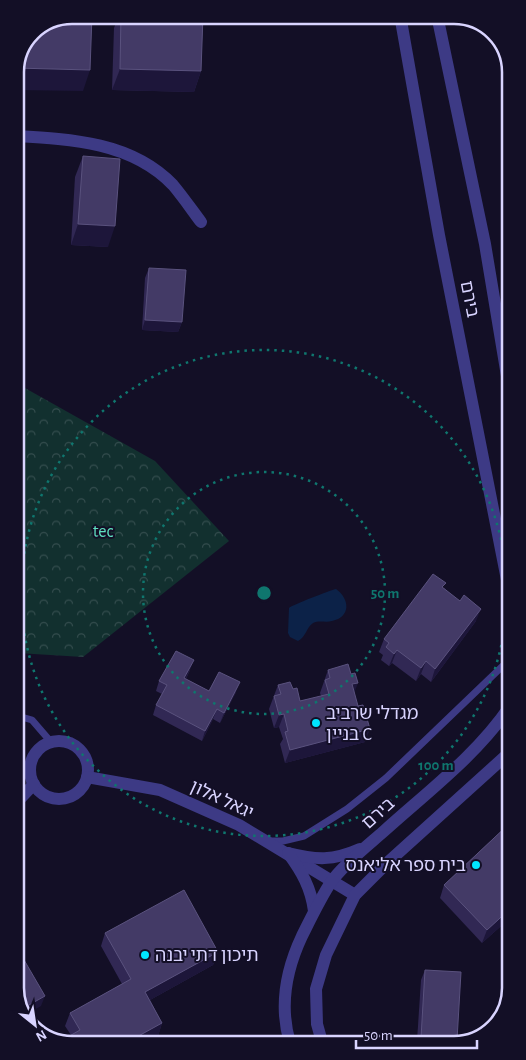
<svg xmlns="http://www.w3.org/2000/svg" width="526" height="1060" viewBox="0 0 526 1060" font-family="'Alegreya Sans','Noto Sans Hebrew',sans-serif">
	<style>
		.forest { fill: url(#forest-crowns) }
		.water { fill: #0c2248 }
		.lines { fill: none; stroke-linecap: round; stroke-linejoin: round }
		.service { stroke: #3d3a85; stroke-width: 7 }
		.minor { stroke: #3d3a85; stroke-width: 12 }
		.tertiary { stroke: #3d3a85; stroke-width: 12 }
		.wall { fill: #312854 }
		.shaded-wall { fill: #1d163a }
		.building { fill: #433a66; stroke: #5a527e }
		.ring { fill: none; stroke: #0f766e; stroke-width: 2.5; stroke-dasharray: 2.5 5 }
		.poi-dot { fill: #00e5ff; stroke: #130f26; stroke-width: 2 }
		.labels { text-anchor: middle; stroke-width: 4; stroke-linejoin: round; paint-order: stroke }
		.street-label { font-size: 18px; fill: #d9d4ff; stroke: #130f26 }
		.park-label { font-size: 18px; fill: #5fe0c0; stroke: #130f26 }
		.poi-label { font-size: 18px; fill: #d9d4ff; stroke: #130f26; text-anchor: start }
		.rim { fill: none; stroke: #d9d4ff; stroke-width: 2.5 }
		.centre { fill: #0f766e; stroke: #130f26; stroke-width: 2.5 }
		.ring-label { font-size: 15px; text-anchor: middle; font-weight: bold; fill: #0f766e; stroke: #130f26; stroke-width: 4; stroke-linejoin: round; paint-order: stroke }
	</style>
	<defs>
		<pattern id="forest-crowns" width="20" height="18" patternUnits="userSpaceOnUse" patternTransform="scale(1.25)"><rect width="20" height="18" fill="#12302f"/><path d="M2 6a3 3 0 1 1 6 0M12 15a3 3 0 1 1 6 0" fill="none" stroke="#344d4e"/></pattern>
	</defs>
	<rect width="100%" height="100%" fill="#130f26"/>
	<polygon class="forest" points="16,383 155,461 229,541 83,657 18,653"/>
	<path class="water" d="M336,589c14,10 15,28 -4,32 -6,2 -13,-1 -19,2 -7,5 -7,14 -15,18l-8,-4 -2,-4 1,-25c3,-3 42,-18 47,-19z"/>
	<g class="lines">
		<g class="service">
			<polyline points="18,716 32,720 51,742"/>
			<polyline points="269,841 283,841 304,836 347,809 386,778 510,659"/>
		</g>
		<g class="minor">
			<path d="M15,136c56,3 117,6 158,49 10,12 19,25 28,37"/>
			<circle cx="59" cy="770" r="29"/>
			<polyline points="87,777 160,790 239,825 355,895"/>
			<polyline points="18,801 34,784"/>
		</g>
		<g class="tertiary">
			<polyline points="400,15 439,235 509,590"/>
			<polyline points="437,15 485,244 508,382"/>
			<path d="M288,853c28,7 45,8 72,-4"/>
			<path d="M288,853c14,19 23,35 26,58"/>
			<polyline points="322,1042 317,1024 316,989 326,955 355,895 386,864 510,752"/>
			<path d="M290,1043c-11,-37 -4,-73 12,-107 9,-18 18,-37 29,-54 12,-17 36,-36 52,-50 43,-39 94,-77 127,-126"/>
		</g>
	</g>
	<g class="wall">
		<polygon points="119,15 203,15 201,71 194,92 112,90 114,28"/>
		<polygon points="83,156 108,247 71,245 75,177"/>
		<polygon points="149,268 182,322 178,332 142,330 145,278"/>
		<polygon points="444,588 476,621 431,682 421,674 416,681 392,663 389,666 381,660 383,655 379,652 384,639"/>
		<polygon points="190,670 186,679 209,691 236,692 220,723 213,719 202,741 153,715 156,705 162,694 156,691 159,681"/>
		<polygon points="328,670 354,692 365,742 285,763 280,744 283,739 279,727 274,728 269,709 278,685 293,689 300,701 321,696 320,693"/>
		<polygon points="510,823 511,917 482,943 440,898 444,885"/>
		<polygon points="105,933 218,952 213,965 150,1000 162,1023 158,1036 142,1044 68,1045 71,1035 65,1026 70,1013 122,984 101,946"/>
		<polygon points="425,970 457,1041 417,1041 421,980"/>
	</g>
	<g class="shaded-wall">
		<polygon points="15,68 90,70 83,91 15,90"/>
		<polygon points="120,69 201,71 194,92 112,90"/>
		<polygon points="78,224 115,226 108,247 71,245"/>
		<polygon points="145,320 182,322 178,332 142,330"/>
		<polygon points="481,609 476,621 431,682 435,669"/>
		<polygon points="397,650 392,663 389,666 394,654"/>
		<polygon points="194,660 190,670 181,688 184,678"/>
		<polygon points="426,661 421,674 416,681 421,668"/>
		<polygon points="240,682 236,692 220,723 224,713"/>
		<polygon points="358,683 353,696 352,684"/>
		<polygon points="217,709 213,719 202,741 205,731"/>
		<polygon points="284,714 279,727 274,728 279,715"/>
		<polygon points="370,729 365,742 285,763 290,750"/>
		<polygon points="511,908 511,917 482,943 487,930"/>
		<polygon points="218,952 213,965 141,1005 145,992"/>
		<polygon points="45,996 41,1006 24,1016 20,1010"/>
		<polygon points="162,1023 158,1036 142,1044 124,1044"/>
		<polygon points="421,1038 457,1040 457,1041 419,1041"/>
	</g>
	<g class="building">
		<polygon points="72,15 92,15 90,70 15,68 32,31"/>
		<polygon points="121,15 203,15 201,71 120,69"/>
		<polygon points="83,156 120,159 115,226 78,224"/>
		<polygon points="149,268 186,270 182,322 145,320"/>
		<polygon points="433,574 446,583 442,587 460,601 464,595 481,609 435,669 426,661 421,668 397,650 394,654 386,647 389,643 384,639"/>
		<polygon points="176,651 194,660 184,678 209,691 219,672 240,682 224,713 217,709 205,731 156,705 167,685 159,681"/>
		<polygon points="348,664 351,674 355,673 358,683 352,684 358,706 363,705 370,729 290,750 285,732 288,731 284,714 279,715 274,696 281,694 278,685 290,682 293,689 297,688 300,701 329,694 325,680 330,678 328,670"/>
		<polygon points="510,823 511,908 487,930 444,885"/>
		<polygon points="184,890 218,952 145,992 162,1023 124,1044 68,1045 59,1042 80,1030 70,1013 131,979 105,933"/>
		<polygon points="20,953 45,996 20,1010 19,954"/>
		<polygon points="425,970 461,972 457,1040 421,1038"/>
		<polygon points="222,1041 221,1043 180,1044 180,1043"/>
	</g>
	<g class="ring">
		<circle cx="264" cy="593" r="121"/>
		<circle cx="264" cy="593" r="243"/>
	</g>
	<g class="poi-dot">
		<circle cx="316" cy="723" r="5"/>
		<circle cx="476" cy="865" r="5"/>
		<circle cx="145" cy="955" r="5"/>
	</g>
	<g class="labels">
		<g class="street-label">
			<text transform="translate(470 299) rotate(79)" y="6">בירם</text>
			<text transform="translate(222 799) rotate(25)" y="6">יגאל אלון</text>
			<text transform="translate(378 813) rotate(-42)" y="6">בירם</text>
		</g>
		<g class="park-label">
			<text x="103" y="537">tec</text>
		</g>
		<g class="poi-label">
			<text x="326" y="719">מגדלי שרביב<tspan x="326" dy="21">בניין C</tspan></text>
			<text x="466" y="871" text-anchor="end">בית ספר אליאנס</text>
			<text x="155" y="961">תיכון דתי יבנה</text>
		</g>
	</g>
	<path d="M0 0H526V1060H0ZM72 24H454A48 48 0 0 1 502 72V988A48 48 0 0 1 454 1036H72A48 48 0 0 1 24 988V72A48 48 0 0 1 72 24Z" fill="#130f26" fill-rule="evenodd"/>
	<path class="rim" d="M72 24H454A48 48 0 0 1 502 72V988A48 48 0 0 1 454 1036H72A48 48 0 0 1 24 988V72A48 48 0 0 1 72 24Z"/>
	<circle cx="264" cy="593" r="8" class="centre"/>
	<g class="ring-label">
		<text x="385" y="598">50 m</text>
		<text x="436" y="770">100 m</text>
	</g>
	<g transform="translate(35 1025) rotate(150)" stroke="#130f26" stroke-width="4" paint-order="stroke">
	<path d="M0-4L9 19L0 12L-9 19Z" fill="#d9d4ff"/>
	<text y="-8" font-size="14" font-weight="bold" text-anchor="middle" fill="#d9d4ff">N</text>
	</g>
	<path d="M356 1040v8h121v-8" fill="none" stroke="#d9d4ff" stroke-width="2.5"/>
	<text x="364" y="1040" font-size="15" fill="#d9d4ff" stroke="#130f26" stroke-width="4" paint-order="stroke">50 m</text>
</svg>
